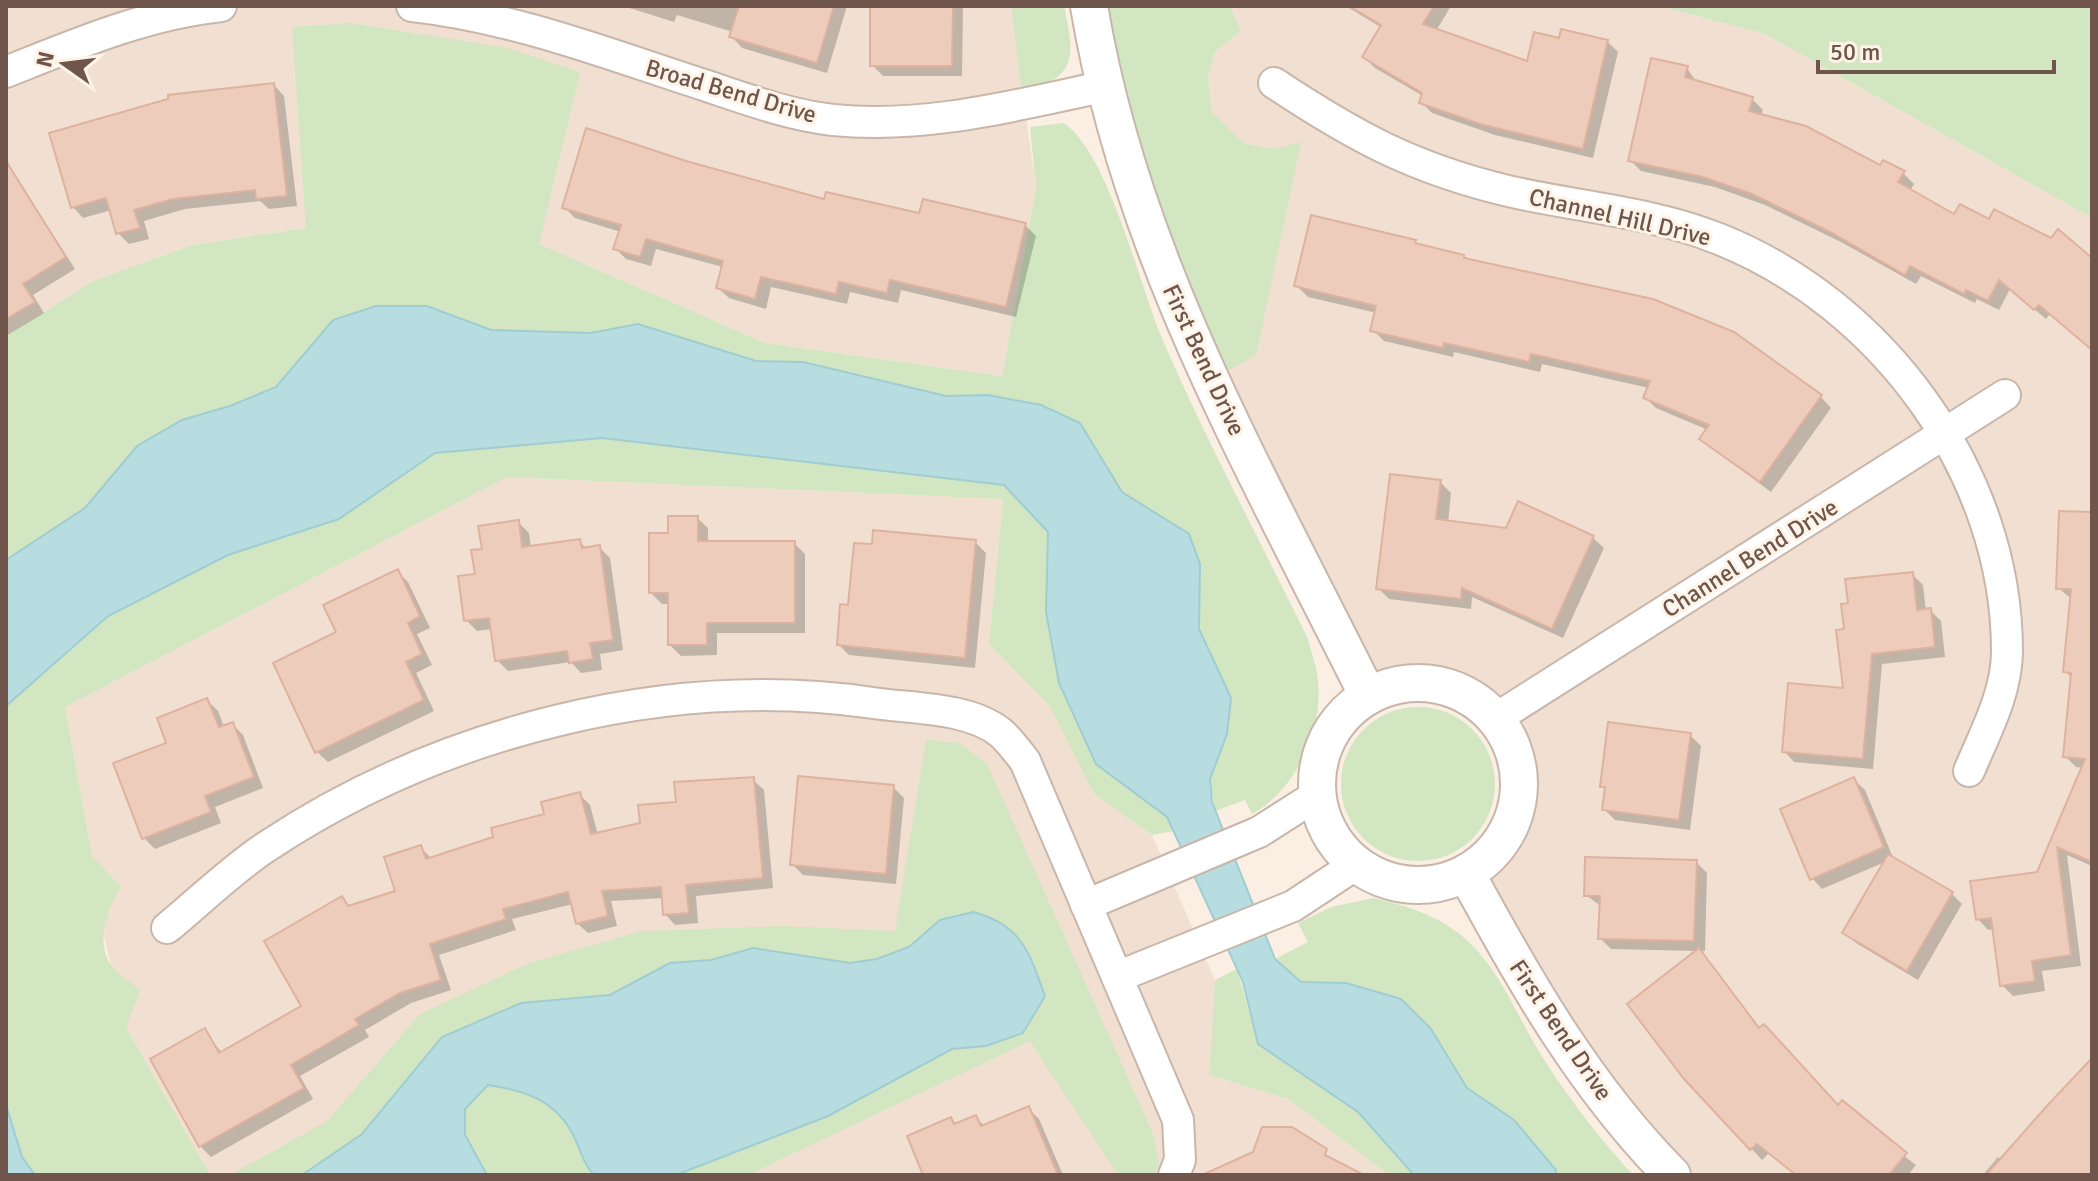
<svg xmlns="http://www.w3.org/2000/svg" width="2098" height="1181" viewBox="0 0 2098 1181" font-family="Signika,sans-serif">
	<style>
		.residential { fill: #f1e0d1 }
		.green { fill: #d2e6c2 }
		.water { fill: #b8dde1; stroke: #9fcdd2; stroke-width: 2 }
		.shadow { fill: #0003 }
		.building { fill: #edccbc; stroke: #deb29e; stroke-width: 2 }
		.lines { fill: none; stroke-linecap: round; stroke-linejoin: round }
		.minor-casing { stroke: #c9b6aa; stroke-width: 34 }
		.tertiary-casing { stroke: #c9b6aa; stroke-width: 40 }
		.minor { stroke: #fff; stroke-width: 30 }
		.tertiary { stroke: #fff; stroke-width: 36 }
		.labels { text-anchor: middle; stroke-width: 6; stroke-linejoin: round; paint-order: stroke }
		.street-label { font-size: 24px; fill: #6f554b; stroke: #fdf3e7 }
	</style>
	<rect width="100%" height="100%" fill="#faefe2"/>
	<g class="residential">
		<polygon points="6,6 1011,6 1036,189 1002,376 765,343 539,244 306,228 192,245 93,281 6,336"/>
		<polygon points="1230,6 1659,6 1765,34 2092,218 2092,1175 1672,1175 1466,873 1496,849 1515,812 1518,774 1506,734 1483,706 1445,686 1403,684 1368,696 1226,372 1301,143 1273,149 1243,143 1212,112 1208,78 1215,52 1241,31"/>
		<polygon points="507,477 1003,499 989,644 1049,705 1094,794 1152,835 1215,980 1209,1075 1288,1099 1389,1175 210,1175 126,1027 104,936 106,910 120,887 92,856 65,707"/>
	</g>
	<g class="green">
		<path d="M1011,6h53c11,52 14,69 -42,88z"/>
		<polygon points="1107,6 1230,6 1241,31 1215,52 1208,77 1212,112 1243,143 1273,149 1301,142 1256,355 1226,372 1177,267 1143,168"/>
		<polygon points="1659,6 2092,6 2092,218 1765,34"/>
		<path d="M351,23l156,25 73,24 -41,172 226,99 237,33 34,-187 -6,-62 34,-4c45,32 74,158 97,213 44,103 98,202 147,303 3,13 9,28 10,42 5,49 -22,109 -66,133l-7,-14 -30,11 -5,-32 17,-45 4,-36 -32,-69 1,-65 -11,-30 -67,-42 -42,-69 -39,-18 -53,-10 -42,1 -143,-34 -47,-1 -118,-37 -47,9 -100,-3 -64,-24h-51l-75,55 -25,26 -46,19 -48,14 -45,26 -52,62 -79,52v-224l87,-55 99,-36 114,-17 -14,-201z"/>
		<path d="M602,438l402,47 44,47 -2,80 50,152 71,53 7,14 -22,4 -58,-41 -45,-89 -60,-61 14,-145 -496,-22 -442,230 27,149 29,31c-14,22 -28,60 -6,83 7,7 17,13 25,20l-14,37 84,148h-175l-13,-18 -16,-52v-399l102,-90 120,-61 111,-36 96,-66z"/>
		<circle cx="1418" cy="784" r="77"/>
		<polygon points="926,739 961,744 987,764 1154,1136 1159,1165 1153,1175 1118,1175 1030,1041 748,1175 230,1175 327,1121 420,1014 529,963 642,931 783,926 895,931"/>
		<path d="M1373,898c34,8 62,16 89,38 37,30 56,83 81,122 26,41 57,81 90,117h-77v-6l-42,-49 -47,-32 -36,-59 -85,-46 -45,-1 -26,-23 33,-17 -10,-19 33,-16z"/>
		<polygon points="1237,969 1258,1044 1358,1112 1414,1175 1389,1175 1288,1099 1209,1075 1215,980"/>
	</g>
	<g class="water">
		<polygon points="376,306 427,306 491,330 591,333 638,324 756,361 803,362 946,396 988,395 1041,405 1080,423 1122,492 1189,534 1200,564 1199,629 1231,698 1227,734 1210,779 1212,802 1275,959 1301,982 1346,983 1401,999 1431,1029 1467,1088 1514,1120 1556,1170 1556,1175 1414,1175 1358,1112 1258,1044 1243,982 1167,817 1096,764 1059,683 1046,612 1048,532 1004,485 602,438 435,453 339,519 228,555 108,616 6,706 6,560 85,508 137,446 182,420 230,406 276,387 333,320"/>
		<path d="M973,912c49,13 56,40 72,84l-22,37 -37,13 -34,3 -124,67 -152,59h-82c-12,-12 -14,-29 -23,-44 -18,-32 -49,-41 -83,-46l-23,24v26l22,40h-185l60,-41 80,-97 79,-34 89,-8 60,-32 41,-3 42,-12 97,15 27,-4 32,-12 31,-27z"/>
		<polygon points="6,1105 22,1157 35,1175 6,1175"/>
	</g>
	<g class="shadow">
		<polygon points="623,6 847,6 827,73 742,48 732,37 733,32 677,15 674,22"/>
		<polygon points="872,6 963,6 962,76 883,76 872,65"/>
		<polygon points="1346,6 1451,6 1436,31 1529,64 1561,40 1607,41 1618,52 1593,158 1495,135 1432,113 1421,102 1423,96 1375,68 1364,57 1382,28"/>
		<polygon points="1687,68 1697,83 1752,99 1763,110 1761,116 1881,168 1903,173 1914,184 1910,191 1955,217 1990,222 2092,261 2092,329 2050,314 2046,319 2010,289 1999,310 1977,299 1975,303 1921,276 1916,284 1843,243 1765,205 1715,187 1641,171 1630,160"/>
		<polygon points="274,85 284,96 297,206 269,209 260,201 185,209 144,221 149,239 129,244 118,233 112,210 83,218 73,207"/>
		<polygon points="6,162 75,269 33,295 44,313 6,336"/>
		<polygon points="685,163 826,201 1025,225 1036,236 1016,317 901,290 898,303 850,292 847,304 771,287 766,309 729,298 718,288 723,267 656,249 651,266 626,259 615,248 621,232 575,218 564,207"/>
		<polygon points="1415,242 1419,246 1463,256 1821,397 1831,408 1771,492 1713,449 1702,439 1708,430 1656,408 1646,398 1649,388 1542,364 1540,372 1454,352 1453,357 1384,341 1373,330 1377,313 1308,297 1297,286"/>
		<polygon points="1440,482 1451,493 1448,523 1593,538 1604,548 1563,638 1472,597 1471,609 1389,599 1378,588"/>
		<polygon points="2092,514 2092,769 2076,767 2065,756 2073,679 2065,671 2072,599 2058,588"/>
		<polygon points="697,518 708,528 708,543 794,543 805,554 805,633 717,633 717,655 681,656 670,645 670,604 662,604 651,593 670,535"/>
		<polygon points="518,522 529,533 531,548 579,541 587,549 599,547 610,558 623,650 600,654 602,670 581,673 571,662 508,671 497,660 493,629 477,631 466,620 484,551"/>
		<polygon points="975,542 986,553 975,668 849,655 839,645 850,607"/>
		<polygon points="397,571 408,582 430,628 417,634 432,665 416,673 434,711 328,762 317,752 338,633"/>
		<polygon points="1912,574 1923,585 1926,611 1930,610 1941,621 1945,657 1882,664 1873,769 1794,762 1784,751 1845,690 1847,631"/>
		<polygon points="207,700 218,711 224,727 232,724 243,735 263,788 215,807 221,823 155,849 144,838 169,744"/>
		<polygon points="1690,735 1701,746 1690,830 1615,820 1604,809 1607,791 1602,786"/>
		<polygon points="753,780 764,790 773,888 696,896 698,923 675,925 665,914 663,898 611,901 617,926 588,933 577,923 573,904 512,919 516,930 439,955 451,990 411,1003 365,1030 369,1037 300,1076 313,1099 211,1157 200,1146 204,1030 222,1053 303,1006 341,898 351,908 398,892 420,847 432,859 496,839 546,816 579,794 590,805 598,835 642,824 678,804"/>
		<polygon points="1854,780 1865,790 1894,860 1951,893 1962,904 1918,980 1856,943 1845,932 1887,861 1822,889 1812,878"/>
		<polygon points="2092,784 2092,866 2067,855 2081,966 2042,971 2045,991 2013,996 2002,985 1995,929 1988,930 1978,919 2038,874"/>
		<polygon points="893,787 904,798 896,884 803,875 792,864"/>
		<polygon points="1696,862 1707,873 1705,951 1698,951 1761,1029 1839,1107 1916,1165 1908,1175 1796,1175 1769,1153 1762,1160 1686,1078 1698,951 1611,949 1600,938 1601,906 1586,895"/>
		<polygon points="2092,1062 2092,1175 1983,1175 1998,1157 2002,1160"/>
		<polygon points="1028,1108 1039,1119 1063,1175 926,1175 951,1119 957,1125 976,1117 985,1127"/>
	</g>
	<g class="building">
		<polygon points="739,6 834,6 817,63 729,37"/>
		<polygon points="870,6 953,6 952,66 870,66"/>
		<polygon points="1349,6 1434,6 1423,24 1527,61 1534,32 1559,38 1561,29 1608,40 1583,149 1483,125 1419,103 1422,93 1362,57 1381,25"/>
		<polygon points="1651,58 1688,66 1685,77 1753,97 1749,111 1806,126 1880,165 1883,160 1905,171 1898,182 1954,214 1960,204 1989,219 1994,209 2051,238 2058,229 2092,258 2092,350 2039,305 2034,310 1999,280 1988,301 1966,290 1964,294 1910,266 1905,275 1830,232 1752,194 1703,177 1628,161"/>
		<polygon points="274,83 287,196 256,199 255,190 173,199 134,210 140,228 116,234 106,198 71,208 49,133 168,99 168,95"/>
		<polygon points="586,128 686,161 824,199 826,192 919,213 923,199 1026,223 1006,307 890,280 887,293 839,282 836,294 761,277 755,299 716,288 723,261 646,239 640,257 613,249 621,225 562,208"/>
		<polygon points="6,161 66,257 23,284 35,302 6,319"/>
		<polygon points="1311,215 1416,240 1415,243 1464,255 1464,258 1653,299 1734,332 1822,395 1760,482 1699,439 1709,425 1643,398 1650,381 1531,354 1529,362 1444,343 1443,348 1370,331 1376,306 1294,286"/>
		<polygon points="1390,474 1441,480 1436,519 1506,528 1518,501 1594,536 1552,629 1462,588 1461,599 1376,589"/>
		<polygon points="2059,511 2092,512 2092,862 2057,847 2071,955 2032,961 2035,981 2000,986 1991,918 1976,920 1970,881 2037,872 2085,759 2063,757 2071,673 2063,672 2071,589 2056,589"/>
		<polygon points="668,516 698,516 698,541 795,541 795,623 707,623 707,645 668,645 668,593 649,593 649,533 668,533"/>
		<polygon points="519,520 522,547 580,539 582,548 600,545 613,640 590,643 593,659 569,663 567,651 495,661 489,618 464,621 458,576 475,574 471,550 482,549 478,526"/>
		<polygon points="873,530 976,540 965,658 837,645 840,604 848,605 854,543 872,544"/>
		<polygon points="398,569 420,616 408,623 422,654 406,662 424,700 315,753 273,663 336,632 323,605"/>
		<polygon points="1913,572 1917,610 1931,608 1935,647 1872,654 1863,759 1782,752 1788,683 1843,688 1836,630 1844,629 1841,604 1848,603 1845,579"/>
		<polygon points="207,698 219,727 233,722 254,777 205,796 211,812 142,839 113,763 166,743 157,718"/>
		<polygon points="1608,722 1691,733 1679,820 1602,810 1605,787 1600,787"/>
		<polygon points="798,776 894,785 886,874 790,865"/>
		<polygon points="754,777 763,878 686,885 689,913 663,915 661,887 602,891 608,916 576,924 568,892 503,909 506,919 430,944 441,980 400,993 355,1019 359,1025 291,1065 304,1088 199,1147 150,1059 205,1028 219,1053 301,1006 264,941 342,896 348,906 395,891 384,857 421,845 426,859 493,837 491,828 544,814 541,802 580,792 591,834 640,823 638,805 676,802 674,782"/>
		<polygon points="1854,777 1884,847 1810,880 1780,809"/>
		<polygon points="1888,854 1953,892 1907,971 1842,933"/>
		<polygon points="1585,857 1697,860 1694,941 1598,939 1600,896 1584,896"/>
		<polygon points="1699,948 1759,1028 1764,1024 1838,1105 1842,1100 1907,1153 1889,1175 1796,1175 1757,1144 1750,1150 1684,1079 1627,1004"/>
		<polygon points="2092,1058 2092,1175 1986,1175 2045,1108"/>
		<polygon points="1029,1106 1058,1175 923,1175 907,1136 951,1117 954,1124 976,1115 981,1126"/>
		<polygon points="1262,1127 1292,1127 1327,1149 1325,1155 1364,1175 1202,1175 1253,1152"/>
	</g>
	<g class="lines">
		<defs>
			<g id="minor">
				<path d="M412,6c101,11 196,48 292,79 42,14 85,30 129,35 93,9 179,-14 269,-33"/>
				<path d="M6,72c70,-28 140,-58 215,-66"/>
				<path d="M1274,83c80,53 138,85 234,108 69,16 145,21 211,48 163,65 288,234 288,412 0,42 -22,82 -38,120"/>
				<polyline points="1495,719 2005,395"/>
				<polyline points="1086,905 1259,832 1317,795"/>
				<path d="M167,928c33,-27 64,-58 99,-81 173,-115 401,-174 607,-144 40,6 96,4 128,30 9,8 17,19 24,28l153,359 2,40 -6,15"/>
				<polyline points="1117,977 1293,906 1355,865"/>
			</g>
			<g id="tertiary">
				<path d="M1089,6c42,252 167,464 279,690"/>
				<circle cx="1418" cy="784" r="101"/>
				<path d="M1466,873c59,109 119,214 206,302"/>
			</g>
		</defs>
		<use href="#minor" class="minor-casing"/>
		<use href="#tertiary" class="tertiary-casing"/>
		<use href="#minor" class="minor"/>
		<use href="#tertiary" class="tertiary"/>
	</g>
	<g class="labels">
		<g class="street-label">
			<text transform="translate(731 91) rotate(16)" y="8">Broad Bend Drive</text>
			<text transform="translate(1620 217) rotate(13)" y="8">Channel Hill Drive</text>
			<text transform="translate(1204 360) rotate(65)" y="8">First Bend Drive</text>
			<text transform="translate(1750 558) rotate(-32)" y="8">Channel Bend Drive</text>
			<text transform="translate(1561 1030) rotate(56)" y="8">First Bend Drive</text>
		</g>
	</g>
	<rect width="2098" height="1181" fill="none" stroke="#6f554b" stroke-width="16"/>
	<g transform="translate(64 64) rotate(284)" stroke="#fdf3e7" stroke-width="6" paint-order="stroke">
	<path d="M0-6L14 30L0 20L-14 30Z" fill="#6f554b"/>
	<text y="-12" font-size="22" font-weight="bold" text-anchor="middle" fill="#6f554b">N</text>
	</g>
	<path d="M1818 60v12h236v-12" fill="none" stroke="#6f554b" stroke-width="4"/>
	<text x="1830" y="60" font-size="24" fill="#6f554b" stroke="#fdf3e7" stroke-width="6" paint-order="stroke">50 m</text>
</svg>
